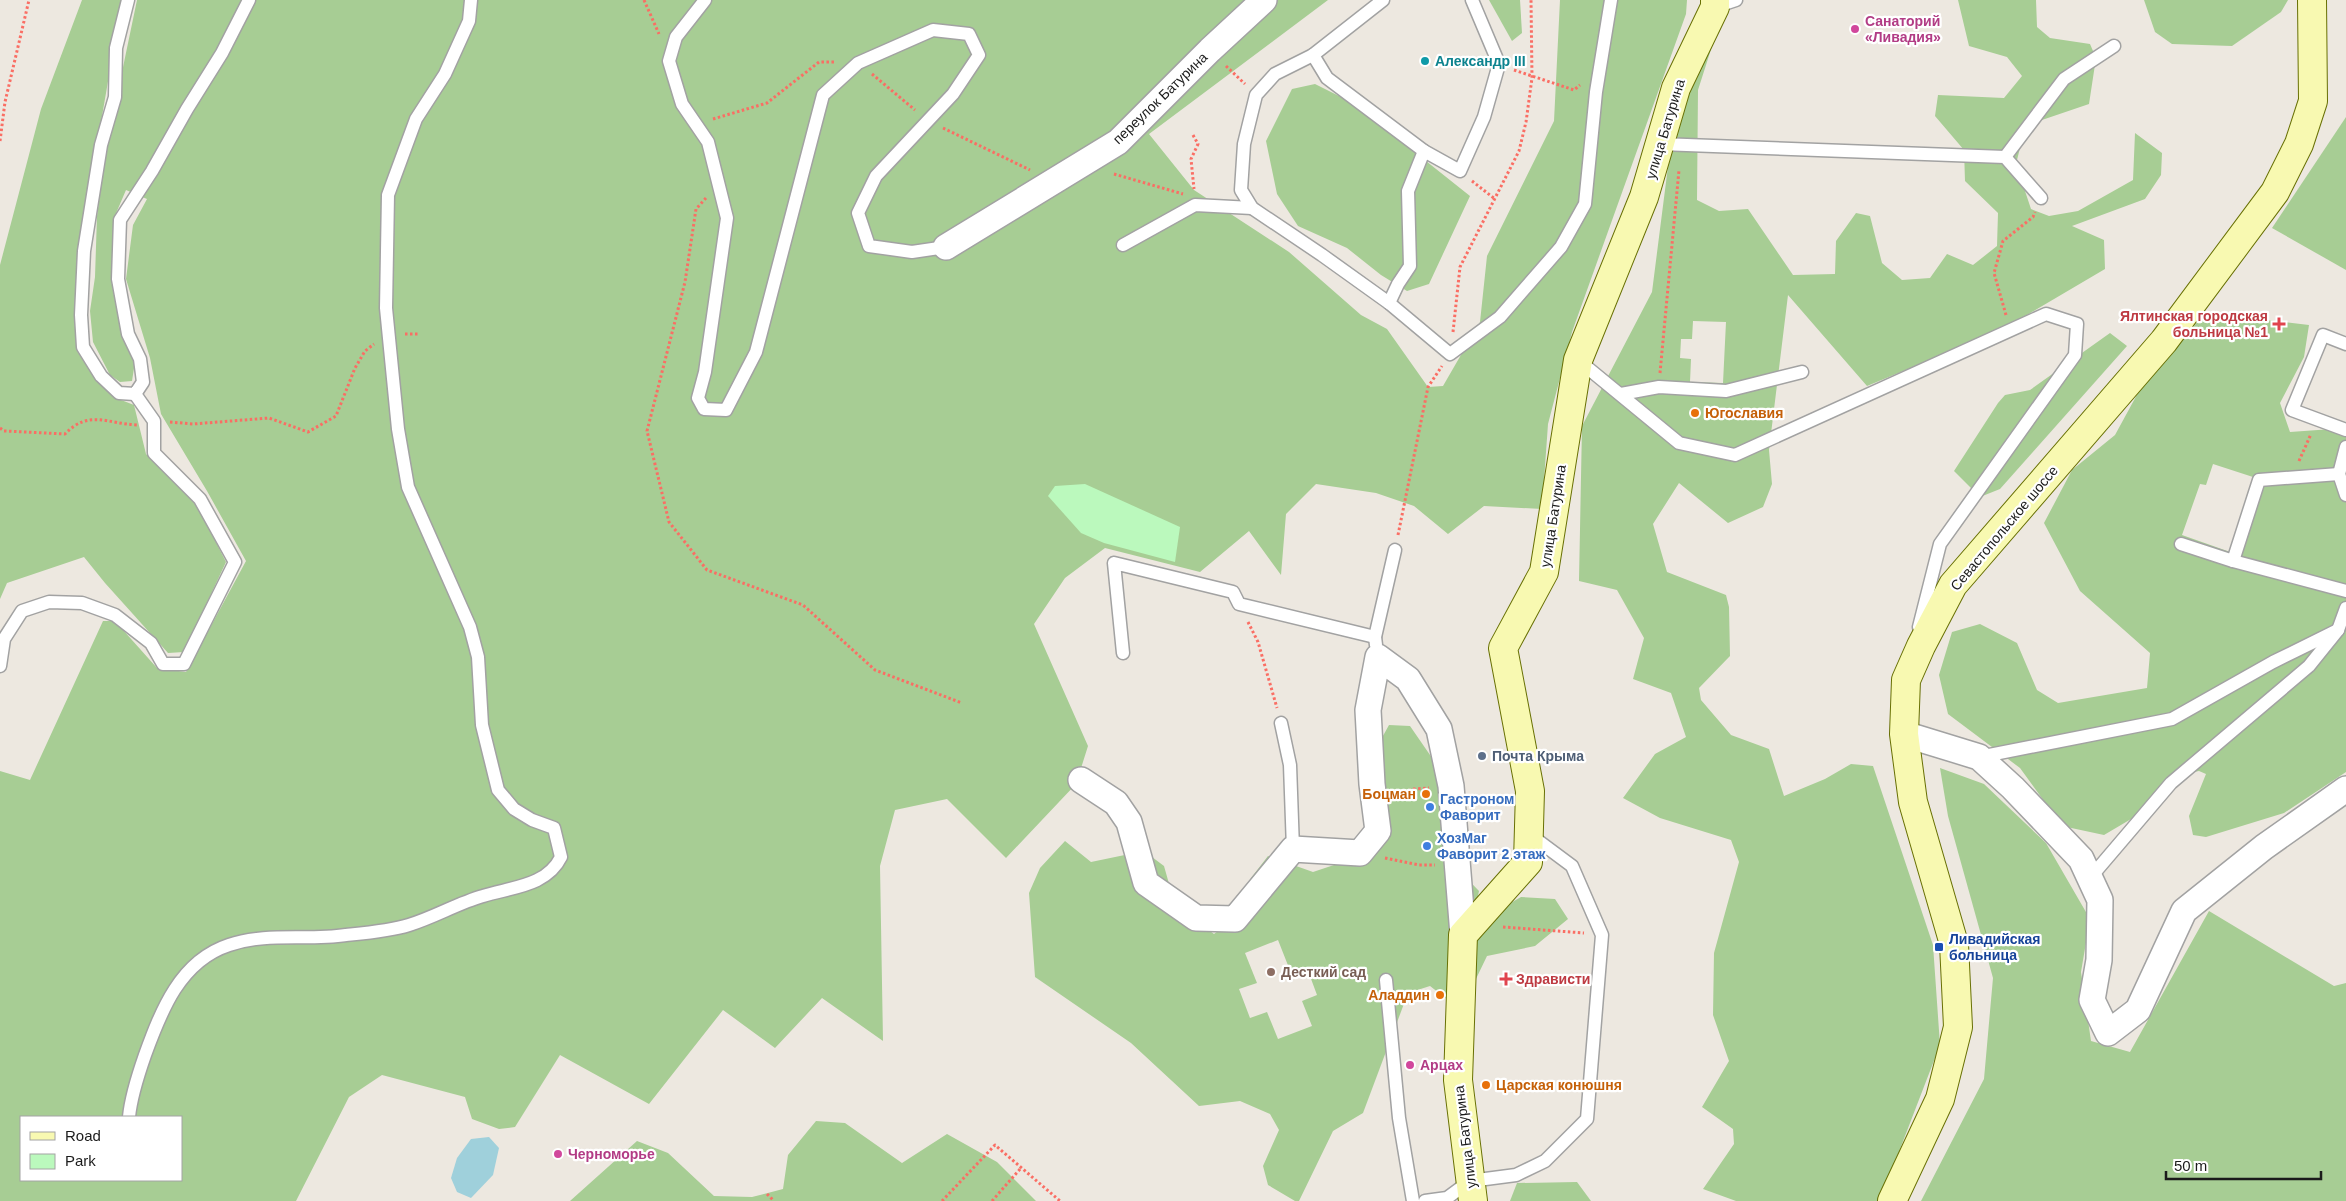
<svg xmlns="http://www.w3.org/2000/svg" width="2346" height="1201" viewBox="0 0 2346 1201" font-family="Helvetica,sans-serif">
	<style>
		.forest { fill: #a7cd94; fill-rule: evenodd }
		.park { fill: #bbf9bd }
		.water { fill: #9fd0db }
		.lines { fill: none; stroke-linecap: round; stroke-linejoin: round }
		.lane-casing { stroke: #a2a2a2; stroke-width: 15 }
		.street-casing { stroke: #a2a2a2; stroke-width: 28 }
		.secondary-casing { stroke: #687004; stroke-width: 30 }
		.path { stroke: #fa6e64; stroke-width: 3; stroke-dasharray: 2.5 2.5; stroke-linecap: butt }
		.lane { stroke: #fff; stroke-width: 12 }
		.street { stroke: #fff; stroke-width: 25 }
		.secondary { stroke: #f8f9b1; stroke-width: 28 }
		.hotel-dot { fill: #d1479c; stroke: #fff; stroke-width: 2 }
		.culture-dot { fill: #0f9aa8; stroke: #fff; stroke-width: 2 }
		.health-dot { fill: #e0444e; stroke: #fff; stroke-width: 2 }
		.food-dot { fill: #e8710a; stroke: #fff; stroke-width: 2 }
		.service-dot { fill: #5c6f8a; stroke: #fff; stroke-width: 2 }
		.shop-dot { fill: #3f7fe0; stroke: #fff; stroke-width: 2 }
		.transit-dot { fill: #1a4fb4; stroke: #fff; stroke-width: 2 }
		.education-dot { fill: #8d6e63; stroke: #fff; stroke-width: 2 }
		.labels { text-anchor: middle; stroke-width: 4.5; stroke-linejoin: round; paint-order: stroke }
		.hotel-label { font-size: 14px; font-weight: bold; fill: #b23c85; stroke: #fff; text-anchor: start }
		.culture-label { font-size: 14px; font-weight: bold; fill: #0d838f; stroke: #fff; text-anchor: start }
		.street-label { font-size: 14px; fill: #1b1b1b; stroke: #fff }
		.health-label { font-size: 14px; font-weight: bold; fill: #be3a42; stroke: #fff; text-anchor: end }
		.food-label { font-size: 14px; font-weight: bold; fill: #c56008; stroke: #fff; text-anchor: start }
		.service-label { font-size: 14px; font-weight: bold; fill: #4e5e75; stroke: #fff; text-anchor: start }
		.shop-label { font-size: 14px; font-weight: bold; fill: #366cbe; stroke: #fff; text-anchor: start }
		.transit-label { font-size: 14px; font-weight: bold; fill: #164399; stroke: #fff; text-anchor: start }
		.education-label { font-size: 14px; font-weight: bold; fill: #785e54; stroke: #fff; text-anchor: start }
	</style>
	<rect width="100%" height="100%" fill="#ede8e0"/>
	<g class="forest">
		<polygon points="82,0 122,0 79,250 74,316 77,351 96,380 116,398 134,405 146,454 196,503 226,562 184,652 168,653 105,583 84,557 7,583 0,599 0,265 41,109"/>
		<path d="M137,0h1191l-179,134 45,56 95,62 72,63 26,14 41,58 15,-1 37,-64 7,-66 67,-135 6,-121h127l-1,14 -114,318 -24,92 -6,85 -58,-3 -36,28 -34,-28 -38,-13 -60,-9 -30,30 -5,61 -32,-44 -49,41 -95,-24 -40,30 -31,46 54,122 -12,38 -70,74 -59,-59 -52,11 -15,56 3,175 -61,-43 -47,50 -52,-38 -74,94 -89,-49 -45,72 -16,2 -27,-10 -7,-22 -83,-22 -33,22 -53,104h-296v-430l30,9 73,-159h12l42,47 29,4 60,-111 -39,-70 -46,-77 -11,-56 -24,-79 7,-54 14,-26 -21,-9 -12,28 -3,62 11,56 13,26 -3,19 -12,1 -10,-7 -17,-33 -3,-31 5,-34 2,-61 10,-72zM21,1117h160v63h-160z"/>
		<polygon points="1489,0 1520,0 1522,33 1512,41"/>
		<path d="M1958,0h78l1,27 13,11 40,6 6,14 -7,46 -50,17 -18,23 -5,20 15,45 18,7 29,-5 55,-31 2,-47 27,20 -1,22 -16,24 -73,27 32,14 1,29 -78,46 -42,22 -118,49 -79,-91 -19,155 3,34 -9,23 -35,16 -49,-40 -26,41 14,48 59,23 3,12 1,49 -31,32 2,12 30,35 38,14 15,47 41,-17 26,-15 22,2 60,179 7,100 -60,156h-144l-33,-12 31,-45 -1,-15 -31,-22 27,-46 -16,-46 1,-62 25,-91 -8,-22 -71,-22 -37,-20 32,-44 31,-17 -15,-44 -38,-14 11,-41 -27,-48 -38,-9 3,-155 70,-134 19,-149 27,-90 16,-13 -16,50 -1,110 22,11 29,-2 45,66 42,-1 1,-33 20,-28 14,3 12,47 20,17 28,-2 17,-24 26,11 24,-19 1,-33 -33,-32 -1,-31 -29,-34 3,-21 66,3 18,-22 -15,-19 -38,-11zM1693,321l33,1 -3,61 -33,-1 1,-23 -11,-1 1,-19h11z"/>
		<polygon points="2144,0 2288,0 2281,12 2232,46 2172,44 2155,32"/>
		<polygon points="1315,84 1353,103 1470,196 1429,284 1407,291 1381,275 1347,248 1298,226 1277,194 1266,141 1292,89"/>
		<polygon points="2346,117 2346,270 2272,228"/>
		<path d="M2205,313l104,12 -5,32 -24,46 10,29 56,-4v344l-62,41 -78,24 -13,-2 -4,-19 17,-42 -7,-3 -30,6 -21,32 -44,26 -42,-9 -42,-58 -72,-54 -9,-39 13,-43 28,-8 37,19 20,47 21,13 89,-15 3,-35 -70,-62 -36,-68 28,-53 43,-35 24,-44zM2213,464l40,13 -8,24 5,2 -17,50 -51,-18 18,-51 6,1z"/>
		<polygon points="2110,333 2127,346 2000,489 1980,497 1954,471 1998,403 2005,395 2030,390"/>
		<path d="M1389,725l21,1 29,42 6,88 34,35 -7,34 49,-28 34,2 13,20 -33,27 -48,10 -26,54 -31,-24 -22,7 -45,120 -30,18 -34,70h-4l-27,-16 -5,-19 16,-36 -9,-16 -30,-13 -41,5 -68,-63 -96,-66 -6,-84 11,-25 25,-27 26,21 53,-11 20,15 11,39 39,29 28,-21 9,-35 17,-22 45,16 60,-20v-98zM1278,940l13,33 16,-5 10,27 -15,6 10,25 -34,13 -11,-27 -17,6 -11,-29 18,-6 -12,-30z"/>
		<polygon points="1940,768 1984,784 2046,843 2090,919 2081,972 2091,1041 2130,1052 2209,911 2334,986 2346,983 2346,1201 1921,1201 1984,1079 1993,978 1948,816"/>
		<polygon points="816,1121 845,1123 902,1163 947,1134 997,1162 1036,1201 570,1201 637,1141 668,1153 714,1196 752,1197 783,1189 788,1155"/>
		<polygon points="1577,1182 1591,1201 1510,1201 1517,1183"/>
	</g>
	<polygon class="park" points="1085,484 1180,527 1175,562 1104,543 1081,533 1048,496 1055,486"/>
	<polygon class="water" points="489,1137 499,1148 493,1175 471,1198 457,1192 451,1178 457,1158 471,1139"/>
	<g class="lines">
		<defs>
			<g id="lane">
				<polyline points="128,0 116,48 115,97 101,145 84,251 81,315 83,347 101,376 119,393 135,394 143,382 140,359 128,334 118,279 120,220 152,171 187,109 222,53 249,0"/>
				<polyline points="705,0 676,37 669,61 682,104 708,142 727,218 705,372 698,398 704,409 726,410 756,352 823,95 858,63 933,30 969,34 979,55 953,94 876,176 858,213 869,246 912,252 946,247"/>
				<polyline points="1383,0 1313,55 1275,74 1256,95 1244,144 1241,190 1252,208 1322,255 1389,303 1450,354 1500,317 1561,247 1585,204 1596,92 1611,0"/>
				<polyline points="1715,7 1736,0"/>
				<polyline points="1313,55 1327,78 1424,151"/>
				<polyline points="1660,144 2005,157 2041,198"/>
				<polyline points="2005,157 2064,79 2114,46"/>
				<polyline points="1123,245 1195,205 1252,208"/>
				<polyline points="1389,303 1398,284 1410,266 1408,191 1424,151 1460,171 1484,117 1499,64 1472,0"/>
				<polyline points="2346,344 2323,335 2292,410 2346,430"/>
				<polyline points="1578,360 1679,443 1735,455 2046,314 2077,324 2075,355 1940,544 1919,627"/>
				<polyline points="1621,394 1659,387 1726,391 1802,372"/>
				<polyline points="2346,447 2339,474 2346,495"/>
				<polyline points="2181,544 2233,561 2346,591"/>
				<polyline points="2233,561 2259,480 2339,474"/>
				<polyline points="1376,645 1375,637 1395,550"/>
				<polyline points="1123,653 1114,563 1233,592 1239,604 1375,637"/>
				<polyline points="0,666 4,639 22,611 49,602 82,603 115,615 151,643 163,664 184,664 235,562 200,499 154,453 154,421 135,394"/>
				<polyline points="1281,723 1290,765 1293,849"/>
				<polyline points="1979,757 2172,719 2273,662 2338,630"/>
				<polyline points="2090,878 2171,783 2309,666 2338,630 2346,608"/>
				<polyline points="1386,980 1399,1118 1413,1201"/>
				<path d="M129,1117c2,-21 9,-42 16,-62 16,-44 35,-94 84,-110 38,-13 78,-4 117,-10 20,-2 44,-4 63,-10 26,-8 49,-22 74,-29 29,-9 64,-10 78,-39l-7,-29 -22,-8 -18,-11 -16,-19 -16,-65 -4,-68 -8,-30 -62,-140 -10,-58 -12,-121 2,-113 28,-76 29,-45 24,-53 2,-21"/>
				<polyline points="1425,1201 1447,1198 1470,1181 1516,1175 1545,1161 1587,1119 1602,935 1572,866 1529,834"/>
			</g>
			<g id="street">
				<polyline points="946,247 1118,142 1210,50 1264,0"/>
				<polyline points="1904,734 1979,757 2013,788 2081,859 2100,900 2099,960 2092,1000 2108,1033 2138,1010 2184,911 2264,847 2346,789"/>
				<polyline points="1081,780 1116,803 1129,822 1146,883 1196,918 1235,919 1293,849 1360,853 1378,831 1372,784 1368,710 1378,657 1408,679 1439,729 1451,786 1463,935"/>
			</g>
			<g id="secondary">
				<polyline points="1473,1201 1458,1080 1463,935 1528,862 1530,791 1503,648 1544,572 1578,360 1644,197 1676,88 1715,7 1715,0"/>
				<polyline points="1892,1201 1940,1099 1958,1027 1954,944 1913,802 1904,734 1906,680 1921,646 1953,585 2164,341 2275,192 2299,144 2313,101 2312,0"/>
			</g>
		</defs>
		<use href="#lane" class="lane-casing"/>
		<use href="#street" class="street-casing"/>
		<use href="#secondary" class="secondary-casing"/>
		<g class="path">
			<polyline points="644,0 659,34"/>
			<polyline points="1226,66 1245,84"/>
			<polyline points="1514,70 1574,90 1580,85"/>
			<polyline points="872,74 915,110"/>
			<polyline points="713,119 767,103 819,62 835,62"/>
			<polyline points="943,128 1030,170"/>
			<polyline points="1193,135 1198,144 1191,159 1194,189"/>
			<polyline points="0,141 5,102 29,0"/>
			<polyline points="1114,174 1183,194"/>
			<polyline points="1472,181 1495,199"/>
			<polyline points="706,198 696,209 685,282 647,431 669,522 707,570 803,605 875,670 962,703"/>
			<polyline points="2006,315 1994,273 2003,241 2033,217 2035,212"/>
			<polyline points="1453,332 1460,267 1519,151 1526,122 1532,78 1531,0"/>
			<polyline points="405,334 419,334"/>
			<polyline points="1660,373 1679,170"/>
			<polyline points="170,422 193,424 269,418 308,432 336,416 355,368 365,351 374,344"/>
			<path d="M0,428l4,3 61,3c24,-25 42,-10 73,-9"/>
			<polyline points="2299,461 2311,434"/>
			<polyline points="1398,535 1428,387 1442,366"/>
			<polyline points="1248,622 1258,642 1277,708"/>
			<polyline points="1394,795 1414,789 1429,788"/>
			<polyline points="1385,858 1419,865 1435,865"/>
			<polyline points="1503,927 1584,933"/>
			<polyline points="767,1194 774,1201"/>
			<polyline points="942,1201 995,1145 1060,1201"/>
			<polyline points="992,1201 1021,1168"/>
		</g>
		<use href="#lane" class="lane"/>
		<use href="#street" class="street"/>
		<use href="#secondary" class="secondary"/>
	</g>
	<g class="hotel-dot">
		<circle cx="1855" cy="29" r="5"/>
		<circle cx="1410" cy="1065" r="5"/>
		<circle cx="558" cy="1154" r="5"/>
	</g>
	<circle class="culture-dot" cx="1425" cy="61" r="5"/>
	<g class="health-dot">
		<path d="M2276.5 316.5h5v5h5v5h-5v5h-5v-5h-5v-5h5z"/>
		<path d="M1503.5 971.5h5v5h5v5h-5v5h-5v-5h-5v-5h5z"/>
	</g>
	<g class="food-dot">
		<circle cx="1695" cy="413" r="5"/>
		<circle cx="1426" cy="794" r="5"/>
		<circle cx="1440" cy="995" r="5"/>
		<circle cx="1486" cy="1085" r="5"/>
	</g>
	<circle class="service-dot" cx="1482" cy="756" r="5"/>
	<g class="shop-dot">
		<circle cx="1430" cy="807" r="5"/>
		<circle cx="1427" cy="846" r="5"/>
	</g>
	<rect class="transit-dot" x="1934" y="942" width="10" height="10" rx="2.5"/>
	<circle class="education-dot" cx="1271" cy="972" r="5"/>
	<g class="labels">
		<g class="hotel-label">
			<text x="1865" y="26">Санаторий<tspan x="1865" dy="16">«Ливадия»</tspan></text>
			<text x="1420" y="1070">Арцах</text>
			<text x="568" y="1159">Черноморье</text>
		</g>
		<g class="culture-label">
			<text x="1435" y="66">Александр III</text>
		</g>
		<g class="street-label">
			<text transform="translate(1160 98) rotate(-44)" y="5">переулок Батурина</text>
			<text transform="translate(1665 129) rotate(-73)" y="5">улица Батурина</text>
			<text transform="translate(1553 516) rotate(-81)" y="5">улица Батурина</text>
			<text transform="translate(2004 528) rotate(-50)" y="5">Севастопольское шоссе</text>
			<text transform="translate(1465 1137) rotate(-97)" y="5">улица Батурина</text>
		</g>
		<g class="health-label">
			<text x="2268" y="321">Ялтинская городская<tspan x="2268" dy="16">больница №1</tspan></text>
			<text x="1516" y="984" text-anchor="start">Здрависти</text>
		</g>
		<g class="food-label">
			<text x="1705" y="418">Югославия</text>
			<text x="1416" y="799" text-anchor="end">Боцман</text>
			<text x="1430" y="1000" text-anchor="end">Аладдин</text>
			<text x="1496" y="1090">Царская конюшня</text>
		</g>
		<g class="service-label">
			<text x="1492" y="761">Почта Крыма</text>
		</g>
		<g class="shop-label">
			<text x="1440" y="804">Гастроном<tspan x="1440" dy="16">Фаворит</tspan></text>
			<text x="1437" y="843">ХозМаг<tspan x="1437" dy="16">Фаворит 2 этаж</tspan></text>
		</g>
		<g class="transit-label">
			<text x="1949" y="944">Ливадийская<tspan x="1949" dy="16">больница</tspan></text>
		</g>
		<g class="education-label">
			<text x="1281" y="977">Десткий сад</text>
		</g>
	</g>
	<rect x="20" y="1116" width="162" height="65" fill="#ffffff" stroke="#a4a4a4"/>
	<rect x="30" y="1132" width="25" height="8" fill="#f8f9b1" stroke="#a4a4a4"/>
	<text x="65" y="1141" font-size="15" fill="#1b1b1b">Road</text>
	<rect x="30" y="1154" width="25" height="15" fill="#bbf9bd" stroke="#a4a4a4"/>
	<text x="65" y="1166" font-size="15" fill="#1b1b1b">Park</text>
	<path d="M2166 1171v8h155v-8" fill="none" stroke="#1b1b1b" stroke-width="2.5"/>
	<text x="2174" y="1171" font-size="15" fill="#1b1b1b" stroke="#ffffff" stroke-width="4" paint-order="stroke">50 m</text>
</svg>
